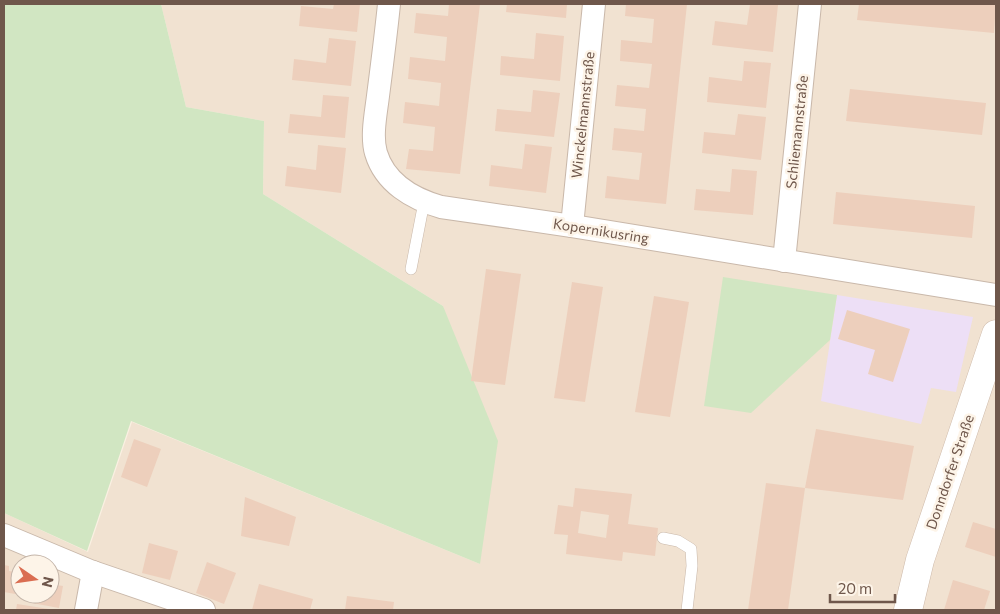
<svg xmlns="http://www.w3.org/2000/svg" width="1000" height="614" viewBox="0 0 1000 614" font-family="Commissioner,sans-serif">
	<style>
		.residential { fill: #f1e2d1; fill-rule: evenodd }
		.education { fill: #eddff6 }
		.green { fill: #d1e6c2 }
		.building { fill: #edcfbc; fill-rule: evenodd }
		.lines { fill: none; stroke-linecap: round; stroke-linejoin: round }
		.lane-casing { stroke: #c9b8aa; stroke-width: 12 }
		.street-casing { stroke: #c9b8aa; stroke-width: 24 }
		.secondary-casing { stroke: #cebaaa; stroke-width: 29 }
		.lane { stroke: #fff; stroke-width: 11 }
		.street { stroke: #fff; stroke-width: 22 }
		.secondary { stroke: #fff; stroke-width: 28 }
		.labels { text-anchor: middle; stroke-width: 5; stroke-linejoin: round; paint-order: stroke }
		.street-label { font-size: 14px; fill: #6f574b; stroke: #fdf4e8 }
	</style>
	<rect width="100%" height="100%" fill="#faf0e2"/>
	<path class="residential" d="M161,4h835v606h-992v-97l84,39 44,-130 348,142 -37,-258 -180,-112 1,-73 -78,-14zM20,564h30v30h-30z"/>
	<polygon class="education" points="837,295 973,317 956,392 931,388 921,424 821,401"/>
	<g class="green">
		<polygon points="4,4 161,4 186,107 264,121 263,194 443,306 498,441 480,564 131,421 87,551 4,513"/>
		<polygon points="723,277 837,295 830,340 751,413 704,406"/>
	</g>
	<g class="building">
		<polygon points="334,4 360,4 357,32 299,26 301,6 333,9"/>
		<polygon points="449,4 480,4 460,174 406,169 409,149 433,151 435,127 403,123 405,102 439,106 441,83 408,79 410,57 445,61 447,37 414,33 416,13 448,16"/>
		<polygon points="507,4 567,4 566,18 506,12"/>
		<polygon points="626,4 687,4 666,204 605,198 607,176 639,180 642,153 612,150 614,128 644,131 646,109 615,106 617,85 649,88 652,64 620,61 621,40 652,43 654,19 625,16"/>
		<polygon points="750,4 778,5 773,52 712,45 715,21 747,25"/>
		<polygon points="859,4 996,4 994,33 857,20"/>
		<polygon points="536,33 564,36 560,81 500,75 501,56 534,59"/>
		<polygon points="329,38 356,41 351,86 292,80 294,59 326,63"/>
		<polygon points="744,61 771,63 766,108 707,102 709,77 742,81"/>
		<polygon points="850,89 986,103 982,135 846,121"/>
		<polygon points="533,90 560,93 554,137 495,131 497,109 531,112"/>
		<polygon points="323,95 349,97 345,138 288,133 290,114 321,117"/>
		<polygon points="738,114 766,117 761,160 702,153 704,132 735,135"/>
		<polygon points="525,144 552,147 546,193 489,186 491,165 522,169"/>
		<polygon points="318,145 346,148 341,193 285,186 287,166 316,170"/>
		<polygon points="732,169 757,171 753,215 694,210 696,189 730,192"/>
		<polygon points="836,192 975,206 972,238 833,224"/>
		<polygon points="486,269 521,274 505,385 471,381"/>
		<polygon points="572,282 603,287 585,402 554,398"/>
		<polygon points="654,296 689,302 670,417 635,412"/>
		<polygon points="847,310 910,329 893,382 868,374 875,350 838,339"/>
		<polygon points="816,429 914,446 903,500 805,488"/>
		<polygon points="134,439 161,449 147,487 121,477"/>
		<polygon points="766,483 805,488 788,610 748,610"/>
		<path d="M575,488l57,6 -4,30 30,4 -3,28 -32,-4 -1,9 -56,-7 2,-19 -14,-1 4,-29 15,2zM581,511l28,4 -3,23 -28,-5z"/>
		<polygon points="245,497 296,517 289,546 241,536"/>
		<polygon points="973,522 996,529 996,557 965,547"/>
		<polygon points="149,543 178,551 170,580 142,573"/>
		<polygon points="207,562 236,573 224,604 196,593"/>
		<polygon points="4,565 9,566 9,571 20,573 20,594 50,594 50,584 63,586 59,608 32,603 32,597 4,592"/>
		<polygon points="953,580 990,591 984,610 944,610"/>
		<polygon points="259,584 313,599 310,610 252,610"/>
		<polygon points="347,596 394,602 393,610 345,610"/>
		<polygon points="17,604 49,609 49,610 16,610"/>
	</g>
	<g class="lines">
		<defs>
			<g id="lane">
				<polyline points="411,269 424,202"/>
				<polyline points="663,538 678,541 691,549 692,566 687,610"/>
			</g>
			<g id="street">
				<path d="M389,4c-3,30 -7,61 -11,92 -2,17 -7,40 -2,57 9,30 37,46 65,54l131,19 424,69"/>
				<polyline points="572,226 594,4"/>
				<polyline points="784,261 810,4"/>
				<polyline points="4,535 90,571 204,610"/>
				<polyline points="86,610 93,572"/>
			</g>
			<polyline id="secondary" points="908,610 920,560 996,334"/>
		</defs>
		<use href="#lane" class="lane-casing"/>
		<use href="#street" class="street-casing"/>
		<use href="#secondary" class="secondary-casing"/>
		<use href="#lane" class="lane"/>
		<use href="#street" class="street"/>
		<use href="#secondary" class="secondary"/>
	</g>
	<g class="labels">
		<g class="street-label">
			<text transform="translate(583 115) rotate(-84)" y="5">Winckelmannstraße</text>
			<text transform="translate(797 132) rotate(-84)" y="5">Schliemannstraße</text>
			<text transform="translate(601 231) rotate(9)" y="5">Kopernikusring</text>
			<text transform="translate(950 472) rotate(-71)" y="5">Donndorfer Straße</text>
		</g>
	</g>
	<rect width="1000" height="614" fill="none" stroke="#6f574b" stroke-width="10"/>
	<g transform="translate(35 579) rotate(103)"><circle r="24" fill="#fdf4e8" stroke="#c4b5a9"/>
	<path d="M0-4L9 19L0 12L-9 19Z" fill="#da6d51"/>
	<text y="-8" font-size="14" font-weight="bold" text-anchor="middle" fill="#6f574b">N</text>
	</g>
	<path d="M830 594v8h65v-8" fill="none" stroke="#6f574b" stroke-width="2.5"/>
	<text x="838" y="594" font-size="15" fill="#6f574b" stroke="#fdf4e8" stroke-width="4" paint-order="stroke">20 m</text>
</svg>
